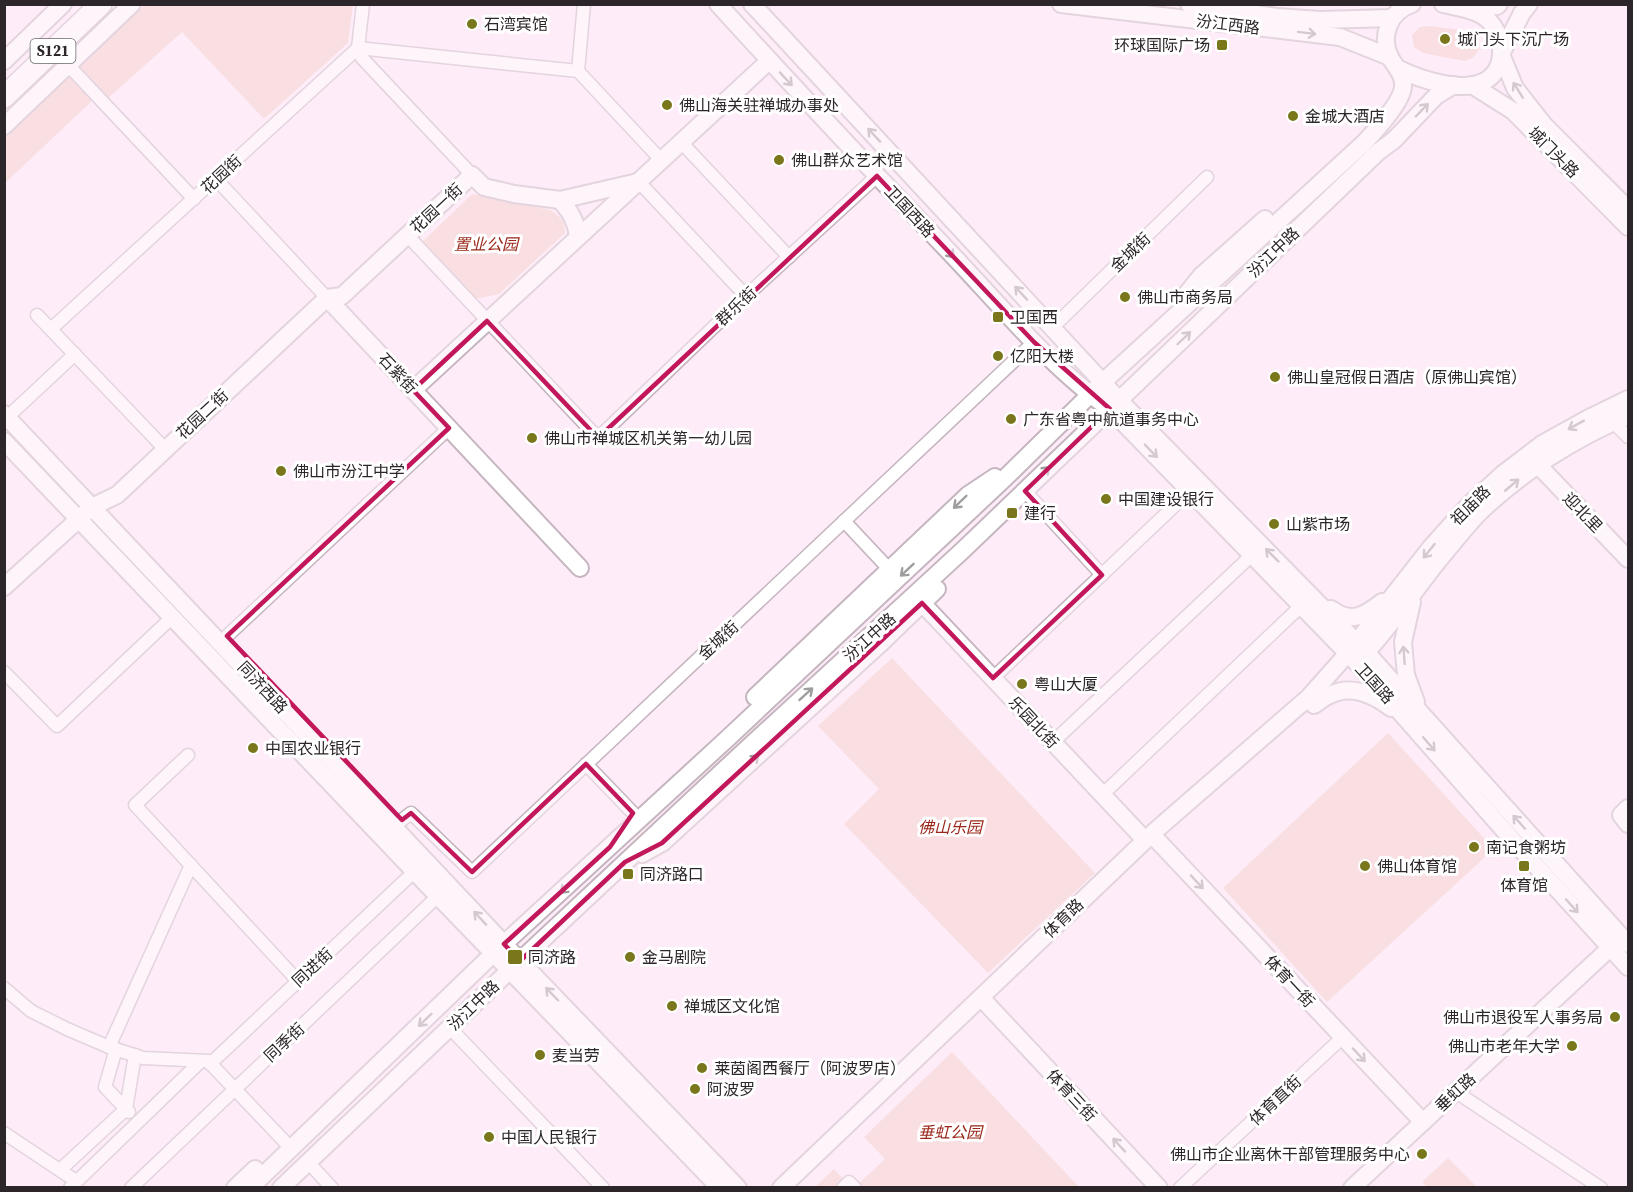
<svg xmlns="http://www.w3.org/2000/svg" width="1633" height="1192" viewBox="0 0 1633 1192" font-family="'Source Serif 4','Noto Sans SC',serif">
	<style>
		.green { fill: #f4cec7 }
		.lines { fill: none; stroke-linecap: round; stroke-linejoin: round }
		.street-casing { stroke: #c5b5bf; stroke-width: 15 }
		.secondary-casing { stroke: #c5b5bf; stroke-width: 20 }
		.highway-casing { stroke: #c5b5bf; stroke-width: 24 }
		.street { stroke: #fff; stroke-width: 12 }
		.secondary { stroke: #fff; stroke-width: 16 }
		.highway { stroke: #fff; stroke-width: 21 }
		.oneway { stroke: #a09d9f }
		.marked { fill: none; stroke: #c2185b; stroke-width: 4.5; stroke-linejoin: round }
		.poi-dot { fill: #79761c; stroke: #fff; stroke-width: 2 }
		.labels { text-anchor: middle; stroke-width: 6; stroke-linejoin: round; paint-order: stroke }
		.shield { fill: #fff; stroke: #6b676a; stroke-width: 1.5 }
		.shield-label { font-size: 15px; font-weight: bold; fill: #2c262a }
		.poi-label { font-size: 16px; fill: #2c262a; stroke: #fff; text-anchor: start }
		.street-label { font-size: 16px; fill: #2c262a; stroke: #fff }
		.park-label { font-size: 16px; font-style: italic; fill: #9b271a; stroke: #fff }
	</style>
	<rect width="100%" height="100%" fill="#feedf8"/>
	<g class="green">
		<polygon points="145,5 353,5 348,43 264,119 182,32 106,100 76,67"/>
		<polygon points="1430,26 1468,31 1476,38 1480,48 1473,58 1464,61 1423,53 1414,47 1412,35 1420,27"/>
		<polygon points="70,74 93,100 5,183 5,135"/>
		<path d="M472,194l78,16c10,6 15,11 15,23l-66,61 -19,4h-8l-52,-54z"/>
		<polygon points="892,658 1095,873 988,973 844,824 879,789 818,726"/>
		<polygon points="1388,733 1494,849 1327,1002 1223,888"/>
		<polygon points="952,1052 1079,1187 861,1188 858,1184 885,1159 864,1137"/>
		<polygon points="1448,1158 1477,1187 1427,1187 1422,1182"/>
		<polygon points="834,1169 846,1182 840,1187 814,1188"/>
	</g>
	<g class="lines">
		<defs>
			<g id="street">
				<polyline points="358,48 578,71 662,161"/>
				<polyline points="358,48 362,58 472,175"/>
				<polyline points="68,65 194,199"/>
				<polyline points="578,71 584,4"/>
				<polyline points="681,142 789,257"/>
				<polyline points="216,179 327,298"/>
				<polyline points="639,182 746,296"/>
				<polyline points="407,235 598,438 746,296 877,176"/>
				<polyline points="37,315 165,449"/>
				<polyline points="1052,328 1207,177"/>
				<polyline points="51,329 358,48 363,4"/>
				<polyline points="14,411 75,354"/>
				<polyline points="1613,422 1628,437"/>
				<polyline points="1025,491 1102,575"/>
				<polyline points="844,521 889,569"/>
				<polyline points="227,636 449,428"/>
				<polyline points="4,672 57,726 166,623"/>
				<polyline points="993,678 1190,491"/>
				<polyline points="1053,742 1252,555"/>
				<polyline points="188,755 135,805 297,980"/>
				<polyline points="586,764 633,813"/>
				<polyline points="1102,795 1301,606"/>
				<polyline points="402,820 411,813 472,872 1034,342"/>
				<polyline points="4,988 31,1011 67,1029 109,1047 143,1058 208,1061 285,1142"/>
				<polyline points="449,1027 603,1188"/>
				<polyline points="109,1047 191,865"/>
				<polyline points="210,1064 415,871"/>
				<polyline points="1456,1092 1601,1188"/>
				<polyline points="129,1112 126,1109 135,1055"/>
				<polyline points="4,1133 76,1181"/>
				<polyline points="308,1162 332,1188"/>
				<polyline points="60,1170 126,1109 105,1087 116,1049"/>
				<polyline points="70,1188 201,1061"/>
				<polyline points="131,1188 438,896"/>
				<polyline points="843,1188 849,1182 855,1188"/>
				<polyline points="1180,1188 1343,1037"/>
			</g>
			<g id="secondary">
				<path d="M718,4c79,87 159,172 239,256 47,50 97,110 153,149l246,253 161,183 111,122"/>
				<polyline points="752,4 1119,400 1366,652 1628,944"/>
				<polyline points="1061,4 1340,37 1390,57"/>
				<polyline points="1189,4 1277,17 1320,20 1392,18"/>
				<polyline points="1468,8 1497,6 1499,4"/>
				<polyline points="1501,54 1515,88 1544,125 1628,209"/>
				<polyline points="1501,54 1522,13 1529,4"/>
				<polyline points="4,61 63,4"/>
				<path d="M1399,69c20,10 62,24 84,13 26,-12 22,-52 0,-66 -10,-7 -27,-9 -40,-12"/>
				<polyline points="1472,85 1513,111 1628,227"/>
				<polyline points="4,126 132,4"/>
				<path d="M560,200c10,11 16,21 18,36"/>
				<polyline points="1184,297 1201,276 1265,219"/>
				<polyline points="327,298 580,568"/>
				<polyline points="327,298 342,296 472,175 484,187 514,194 560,200 638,182"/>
				<polyline points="413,390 769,61"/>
				<polyline points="4,414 520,961 738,1188"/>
				<polyline points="4,441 438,896 720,1188"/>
				<polyline points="1538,465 1628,559"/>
				<polyline points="4,587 92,507 117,495 327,298"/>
				<polyline points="1412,602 1403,642 1406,675 1416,702"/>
				<polyline points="922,603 1145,840"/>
				<path d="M1331,609c20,15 33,7 51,-7"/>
				<path d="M1360,659c31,-32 55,-70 83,-104 12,-14 23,-29 36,-42 41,-40 97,-76 149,-97"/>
				<polyline points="755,697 968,495 995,477"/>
				<path d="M1314,705c5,-3 10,-8 16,-10 21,-11 44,0 61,13"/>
				<polyline points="1628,808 1621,815 1628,824"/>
				<polyline points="1157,840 1423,1122"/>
				<polyline points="642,854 662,843 882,642 937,589"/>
				<polyline points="986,1003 1159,1188"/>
				<polyline points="235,1188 255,1169"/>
				<path d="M250,1188l244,-235 234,-215 276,-259 99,-97 261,-239c11,-12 39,-42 39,-57 1,-12 -8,-19 -13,-29 -10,-20 -1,-46 22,-53"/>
				<polyline points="281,1188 510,970 740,755 962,551 1378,152 1394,140 1436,96 1454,85"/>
				<polyline points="781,1188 1155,831 1309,697 1348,653 1432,546 1469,505 1504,473 1542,444 1589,418 1628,399"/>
				<polyline points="1352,1188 1610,948"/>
			</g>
			<polyline id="highway" points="4,97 101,4"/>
		</defs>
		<use href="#street" class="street-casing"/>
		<use href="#secondary" class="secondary-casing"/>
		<use href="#highway" class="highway-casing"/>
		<use href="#street" class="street"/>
		<use href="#secondary" class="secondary"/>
		<use href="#highway" class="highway"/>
	</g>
	<defs><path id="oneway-shaft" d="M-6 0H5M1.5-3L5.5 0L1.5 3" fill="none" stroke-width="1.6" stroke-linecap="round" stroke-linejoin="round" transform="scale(1.5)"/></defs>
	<g class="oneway">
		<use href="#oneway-shaft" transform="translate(1307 33) rotate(7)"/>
		<use href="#oneway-shaft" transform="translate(786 79) rotate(47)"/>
		<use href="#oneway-shaft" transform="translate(1518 90) rotate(-122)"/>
		<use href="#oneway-shaft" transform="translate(1422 110) rotate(-46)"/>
		<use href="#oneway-shaft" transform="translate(874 135) rotate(-133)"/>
		<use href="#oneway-shaft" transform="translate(948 251) rotate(47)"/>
		<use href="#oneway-shaft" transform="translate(1021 293) rotate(-133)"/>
		<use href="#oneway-shaft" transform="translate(1184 338) rotate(-44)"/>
		<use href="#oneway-shaft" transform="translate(1576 425) rotate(151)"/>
		<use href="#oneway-shaft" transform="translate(1151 451) rotate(46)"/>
		<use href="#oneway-shaft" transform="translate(1043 473) rotate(-44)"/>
		<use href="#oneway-shaft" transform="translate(1512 485) rotate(-40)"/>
		<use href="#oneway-shaft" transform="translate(960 502) rotate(136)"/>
		<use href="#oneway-shaft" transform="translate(1429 551) rotate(129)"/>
		<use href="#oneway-shaft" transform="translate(1272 555) rotate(-135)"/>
		<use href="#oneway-shaft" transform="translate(907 570) rotate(137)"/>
		<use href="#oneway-shaft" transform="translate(1404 655) rotate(-94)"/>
		<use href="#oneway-shaft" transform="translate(806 694) rotate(-42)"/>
		<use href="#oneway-shaft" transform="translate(1429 744) rotate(49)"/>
		<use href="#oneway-shaft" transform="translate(752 761) rotate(-43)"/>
		<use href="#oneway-shaft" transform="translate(1519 822) rotate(-132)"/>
		<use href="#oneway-shaft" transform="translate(1197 882) rotate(47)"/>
		<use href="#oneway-shaft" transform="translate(567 887) rotate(137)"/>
		<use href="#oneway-shaft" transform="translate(1572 906) rotate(48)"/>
		<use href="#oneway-shaft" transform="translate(480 918) rotate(-133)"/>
		<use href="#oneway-shaft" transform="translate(552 994) rotate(-134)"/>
		<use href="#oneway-shaft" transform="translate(425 1020) rotate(136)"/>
		<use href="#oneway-shaft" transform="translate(1359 1055) rotate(47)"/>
		<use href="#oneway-shaft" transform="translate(1119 1145) rotate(-133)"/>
	</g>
	<path d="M0 0H1633V1192H0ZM877,176l157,166 76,67 -85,82 77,84 -109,103 -71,-75 -260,240 -37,19 -105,99 -16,-17 106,-97 23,-34 -47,-49 -114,108 -61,-59 -9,7 -175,-184 222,-208 -36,-38 74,-69 111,117z" fill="#feedf8" fill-opacity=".55" fill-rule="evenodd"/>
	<path class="marked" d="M877,176l157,166 76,67 -85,82 77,84 -109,103 -71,-75 -260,240 -37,19 -105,99 -16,-17 106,-97 23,-34 -47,-49 -114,108 -61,-59 -9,7 -175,-184 222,-208 -36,-38 74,-69 111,117z"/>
	<g class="poi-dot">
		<circle cx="472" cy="24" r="6"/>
		<circle cx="1445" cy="39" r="6"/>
		<rect x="1216" y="39" width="12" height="12" rx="3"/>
		<circle cx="667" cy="105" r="6"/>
		<circle cx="1293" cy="116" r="6"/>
		<circle cx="779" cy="160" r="6"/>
		<circle cx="1125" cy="297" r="6"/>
		<rect x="992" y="311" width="12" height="12" rx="3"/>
		<circle cx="998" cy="356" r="6"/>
		<circle cx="1275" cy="377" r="6"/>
		<circle cx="1011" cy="419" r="6"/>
		<circle cx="532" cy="438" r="6"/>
		<circle cx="281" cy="471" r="6"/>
		<circle cx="1106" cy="499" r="6"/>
		<rect x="1006" y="507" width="12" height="12" rx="3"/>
		<circle cx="1274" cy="524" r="6"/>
		<circle cx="1022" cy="684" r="6"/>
		<circle cx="253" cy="748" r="6"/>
		<circle cx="1474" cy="847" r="6"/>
		<circle cx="1365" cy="866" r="6"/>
		<rect x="1518" y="860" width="12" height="12" rx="3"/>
		<rect x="622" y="868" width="12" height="12" rx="3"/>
		<rect x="507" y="949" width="16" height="16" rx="3"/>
		<circle cx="630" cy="957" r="6"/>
		<circle cx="672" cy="1006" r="6"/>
		<circle cx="1615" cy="1017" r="6"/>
		<circle cx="1572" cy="1046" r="6"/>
		<circle cx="540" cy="1055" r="6"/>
		<circle cx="702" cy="1068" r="6"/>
		<circle cx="695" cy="1089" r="6"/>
		<circle cx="489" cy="1137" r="6"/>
		<circle cx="1422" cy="1154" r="6"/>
	</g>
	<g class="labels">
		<rect class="shield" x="30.5" y="39" width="45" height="24" rx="4.5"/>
		<g class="shield-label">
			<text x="53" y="56">S121</text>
		</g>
		<g class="poi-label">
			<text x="484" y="30">石湾宾馆</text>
			<text x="1457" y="45">城门头下沉广场</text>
			<text x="1210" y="51" text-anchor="end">环球国际广场</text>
			<text x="679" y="111">佛山海关驻禅城办事处</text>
			<text x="1305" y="122">金城大酒店</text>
			<text x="791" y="166">佛山群众艺术馆</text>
			<text x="1137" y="303">佛山市商务局</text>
			<text x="1010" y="323">卫国西</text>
			<text x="1010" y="362">亿阳大楼</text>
			<text x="1287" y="383">佛山皇冠假日酒店（原佛山宾馆）</text>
			<text x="1023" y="425">广东省粤中航道事务中心</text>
			<text x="544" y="444">佛山市禅城区机关第一幼儿园</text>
			<text x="293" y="477">佛山市汾江中学</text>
			<text x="1118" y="505">中国建设银行</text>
			<text x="1024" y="519">建行</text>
			<text x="1286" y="530">山紫市场</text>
			<text x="1034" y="690">粤山大厦</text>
			<text x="265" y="754">中国农业银行</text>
			<text x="1486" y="853">南记食粥坊</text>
			<text x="1377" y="872">佛山体育馆</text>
			<text x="640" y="880">同济路口</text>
			<text x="1524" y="891" text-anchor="middle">体育馆</text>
			<text x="528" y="963">同济路</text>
			<text x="642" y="963">金马剧院</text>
			<text x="684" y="1012">禅城区文化馆</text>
			<text x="1603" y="1023" text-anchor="end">佛山市退役军人事务局</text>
			<text x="1560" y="1052" text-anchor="end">佛山市老年大学</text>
			<text x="552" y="1061">麦当劳</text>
			<text x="714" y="1074">莱茵阁西餐厅（阿波罗店）</text>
			<text x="707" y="1095">阿波罗</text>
			<text x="501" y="1143">中国人民银行</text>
			<text x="1410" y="1160" text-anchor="end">佛山市企业离休干部管理服务中心</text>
		</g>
		<g class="street-label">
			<text transform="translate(1228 24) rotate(7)" y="6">汾江西路</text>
			<text transform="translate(1554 152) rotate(45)" y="6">城门头路</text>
			<text transform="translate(221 174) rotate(-43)" y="6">花园街</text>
			<text transform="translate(436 208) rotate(-43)" y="6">花园一街</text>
			<text transform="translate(910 211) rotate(47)" y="6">卫国西路</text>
			<text transform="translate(1130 252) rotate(-44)" y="6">金城街</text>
			<text transform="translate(1273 252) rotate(-44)" y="6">汾江中路</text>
			<text transform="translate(736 306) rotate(-43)" y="6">群乐街</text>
			<text transform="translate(398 373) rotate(47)" y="6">石紫街</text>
			<text transform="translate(202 414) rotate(-43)" y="6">花园二街</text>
			<text transform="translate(1470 505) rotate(-45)" y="6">祖庙路</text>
			<text transform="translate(1583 512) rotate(46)" y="6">迎北里</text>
			<text transform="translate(869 637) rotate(-42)" y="6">汾江中路</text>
			<text transform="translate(718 640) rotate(-43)" y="6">金城街</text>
			<text transform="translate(1375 683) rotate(48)" y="6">卫国路</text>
			<text transform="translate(263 687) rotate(47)" y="6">同济西路</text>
			<text transform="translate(1034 722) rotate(47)" y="6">乐园北街</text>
			<text transform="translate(1063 918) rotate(-44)" y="6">体育路</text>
			<text transform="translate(312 967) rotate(-43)" y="6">同进街</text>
			<text transform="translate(1290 981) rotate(47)" y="6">体育一街</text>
			<text transform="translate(473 1005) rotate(-44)" y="6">汾江中路</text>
			<text transform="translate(284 1042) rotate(-43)" y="6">同季街</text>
			<text transform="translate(1455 1092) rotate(-43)" y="6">垂虹路</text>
			<text transform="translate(1072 1095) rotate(47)" y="6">体育三街</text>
			<text transform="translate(1275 1100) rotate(-43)" y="6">体育直街</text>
		</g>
		<g class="park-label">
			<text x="486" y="250">置业公园</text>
			<text x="950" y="833">佛山乐园</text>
			<text x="950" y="1138">垂虹公园</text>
		</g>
	</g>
	<rect width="1633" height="1192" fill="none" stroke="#2c262a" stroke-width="12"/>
</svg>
